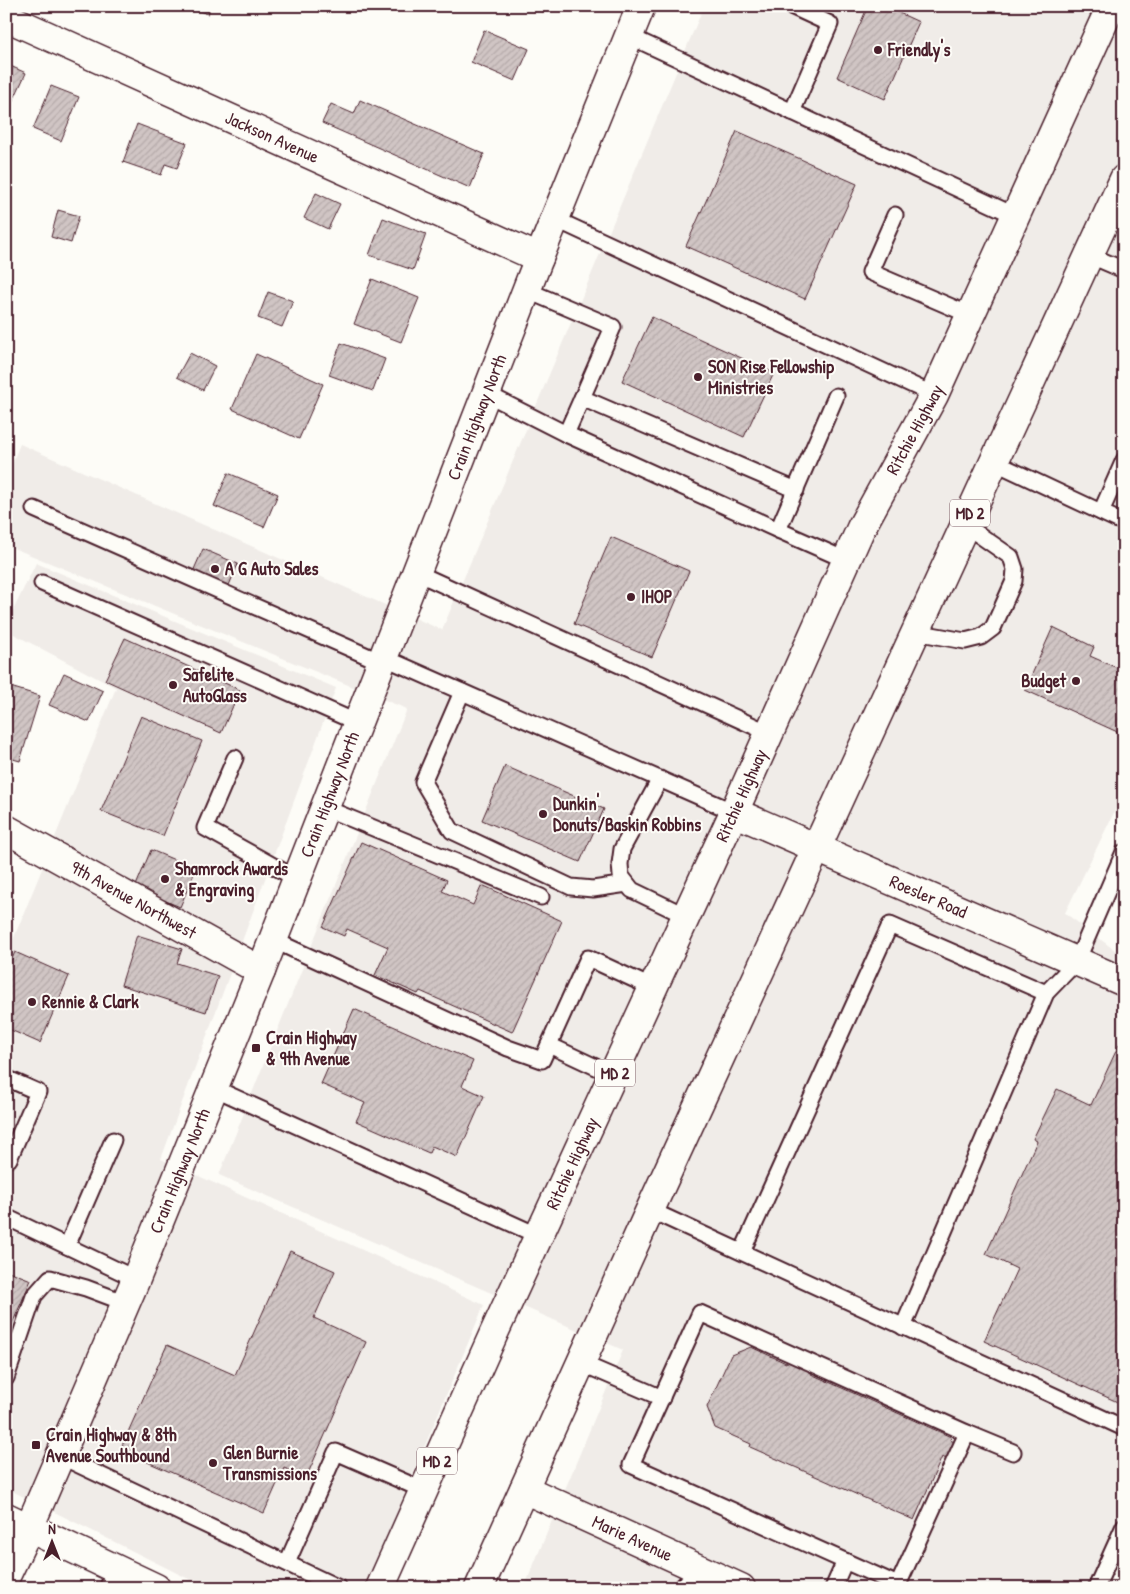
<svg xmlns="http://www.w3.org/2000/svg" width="1130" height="1594" viewBox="0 0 1130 1594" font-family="'Patrick Hand',sans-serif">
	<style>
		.built { fill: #f0ece8 }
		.building { fill: url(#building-hatch); stroke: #4a1f2b }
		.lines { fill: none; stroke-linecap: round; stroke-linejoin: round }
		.lane-casing { stroke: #4a1f2b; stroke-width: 19 }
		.street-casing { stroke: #4a1f2b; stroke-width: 31 }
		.secondary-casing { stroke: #4a1f2b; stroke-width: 31 }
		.primary-casing { stroke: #4a1f2b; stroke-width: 31 }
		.lane { stroke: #fdfcf7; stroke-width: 15 }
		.street { stroke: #fdfcf7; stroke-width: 28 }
		.secondary { stroke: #fdfcf7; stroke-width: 28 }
		.primary { stroke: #fdfcf7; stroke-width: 28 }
		.poi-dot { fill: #4a1f2b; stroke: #fdfcf7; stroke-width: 2 }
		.labels { text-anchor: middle; stroke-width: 4; stroke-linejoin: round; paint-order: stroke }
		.shield { fill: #fdfcf7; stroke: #806168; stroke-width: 1 }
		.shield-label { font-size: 16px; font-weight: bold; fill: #4a1f2b }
		.poi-label { font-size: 18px; font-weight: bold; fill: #4a1f2b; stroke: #fdfcf7; text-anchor: start }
		.street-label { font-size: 18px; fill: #4a1f2b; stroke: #fdfcf7 }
	</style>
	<defs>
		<pattern id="building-hatch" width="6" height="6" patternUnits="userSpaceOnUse" patternTransform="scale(1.25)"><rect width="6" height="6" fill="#d0c5c4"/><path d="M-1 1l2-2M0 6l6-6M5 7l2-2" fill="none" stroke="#b4a9a9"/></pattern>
	</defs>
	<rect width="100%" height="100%" fill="#fdfcf7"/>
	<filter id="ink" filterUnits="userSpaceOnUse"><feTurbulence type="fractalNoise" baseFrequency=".02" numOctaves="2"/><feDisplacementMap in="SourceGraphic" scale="10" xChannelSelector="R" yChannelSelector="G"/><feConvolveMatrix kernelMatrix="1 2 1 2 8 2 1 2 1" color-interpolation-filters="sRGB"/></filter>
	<g filter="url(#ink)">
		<g class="built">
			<polygon points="704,6 1124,6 1124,792 1065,913 1124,957 1124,1513 1088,1588 524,1588 623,1350 219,1175 407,709 6,545 6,478 20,444 442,630"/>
			<polygon points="36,563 336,688 161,1159 484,1305 365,1588 207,1588 6,1488 6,957 116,688 6,630 6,625"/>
		</g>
		<g class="building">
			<polygon points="183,6 211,6 208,14"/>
			<polygon points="529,6 546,6 543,12"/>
			<polygon points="868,6 884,6 919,22 885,99 837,77"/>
			<polygon points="484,30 529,49 515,81 471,62"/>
			<polygon points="6,64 26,73 6,116"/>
			<polygon points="51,86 79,97 61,141 33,129"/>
			<polygon points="360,100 484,154 470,188 322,123 331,104 354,114"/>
			<polygon points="137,124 187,143 177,168 165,164 161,175 123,162"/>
			<polygon points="737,131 857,184 805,299 686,246"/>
			<polygon points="316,193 340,204 328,229 304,218"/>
			<polygon points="58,210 79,216 71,243 51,237"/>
			<polygon points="383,218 426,234 413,270 369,255"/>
			<polygon points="372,279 419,298 401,342 354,324"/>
			<polygon points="268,292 293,301 282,327 258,318"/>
			<polygon points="652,317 774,373 744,437 622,381"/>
			<polygon points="341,343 385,359 373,391 329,375"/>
			<polygon points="190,353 215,366 203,390 177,377"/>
			<polygon points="256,354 323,384 299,439 232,409"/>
			<polygon points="228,473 278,494 264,527 214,506"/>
			<polygon points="611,537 689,571 652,657 574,624"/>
			<polygon points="203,549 238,564 227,590 192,574"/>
			<polygon points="1053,627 1094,647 1090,656 1124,671 1124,735 1025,690"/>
			<polygon points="125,638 240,690 221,733 105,680"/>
			<polygon points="64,673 103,691 89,722 49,705"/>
			<polygon points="7,686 40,696 20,761 6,757"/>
			<polygon points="141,716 202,741 163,836 101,811"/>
			<polygon points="505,766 604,809 580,862 482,820"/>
			<polygon points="361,842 447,880 442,891 473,905 482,885 562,921 512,1032 420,991 418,994 375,975 388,947 347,929 344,936 323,927"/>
			<polygon points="151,850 196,869 180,907 135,888"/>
			<polygon points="137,935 182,949 177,963 218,976 206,1012 121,985"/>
			<polygon points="15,952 69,976 40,1043 6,1028 6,972"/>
			<polygon points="354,1009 473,1061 462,1086 484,1096 457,1157 432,1146 429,1153 356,1121 365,1103 321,1084"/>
			<polygon points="1123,1036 1124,1037 1124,1405 984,1341 1017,1269 986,1254 1037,1141 1033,1139 1057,1089 1091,1105"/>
			<polygon points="290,1251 335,1271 314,1318 366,1342 306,1478 284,1468 264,1513 120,1450 167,1345 235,1375"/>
			<polygon points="6,1270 31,1280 6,1338"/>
			<polygon points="751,1347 786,1363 787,1361 812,1372 811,1374 951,1437 950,1440 959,1444 951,1461 942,1457 914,1520 750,1447 751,1444 715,1428 707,1407 731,1355"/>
		</g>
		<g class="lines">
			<defs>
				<g id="lane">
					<polyline points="791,6 830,24 792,112"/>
					<polyline points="629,36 1016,216"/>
					<polyline points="895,215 870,272 970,315"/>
					<polyline points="555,219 934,395"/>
					<polyline points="1089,255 1124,270"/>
					<polyline points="526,290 613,327 582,398 796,490"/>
					<polyline points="487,394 566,434 778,530"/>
					<polyline points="836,396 778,530 848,561"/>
					<polyline points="566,434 582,398"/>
					<polyline points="994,462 1124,523"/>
					<polyline points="34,509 381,662"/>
					<polyline points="1101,512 1124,460"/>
					<polyline points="415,572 769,733"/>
					<polyline points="42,583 358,723"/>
					<polyline points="915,632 965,641 981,637 993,628 1014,581 1015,569 1011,557 965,525"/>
					<polyline points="383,657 734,812"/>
					<polyline points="462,692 423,782 452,831 571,887 593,889 627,884"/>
					<polyline points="235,758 205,828 297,879"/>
					<polyline points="660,779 622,849 620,864 621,876 632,890 686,916"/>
					<polyline points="325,808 541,897"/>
					<polyline points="273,940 508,1048 542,1060 588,958 653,988"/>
					<polyline points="549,1045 613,1075"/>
					<polyline points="6,1078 38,1092 9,1159"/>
					<polyline points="214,1088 539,1236"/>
					<polyline points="650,1210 1124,1428"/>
					<polyline points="6,1217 136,1279"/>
					<polyline points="67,1246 113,1140"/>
					<polyline points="742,1252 890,925 1046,993"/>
					<polygon points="700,1313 967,1433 898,1585 631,1465"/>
					<polyline points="903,1327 1046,993 1077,961 1124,852"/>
					<polyline points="581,1363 662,1398"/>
					<polyline points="6,1378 34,1296 50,1278 86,1288 126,1303"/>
					<polyline points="967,1433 1013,1452"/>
					<polyline points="60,1456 339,1588"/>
					<polyline points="287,1563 336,1452 423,1490"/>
					<polyline points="107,1588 117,1569"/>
					<polyline points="681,1588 701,1569"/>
					<polyline points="833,1588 845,1561"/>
					<polyline points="1096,1588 1124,1526"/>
				</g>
				<g id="street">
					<path id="s1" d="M6,17l533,241"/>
					<path id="s2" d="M734,812l390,170"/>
					<path id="s3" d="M6,829l255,142"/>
					<path id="s4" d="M524,1489l217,99"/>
				</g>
				<polyline id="secondary" points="6,1517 156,1588"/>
				<g id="primary">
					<path id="s5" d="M6,1576l23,-48 107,-249 125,-308 278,-713 102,-252"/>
					<path id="s6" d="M380,1588l114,-255 240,-521 127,-284 73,-133 177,-389"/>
					<polyline points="479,1588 650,1210 1124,179"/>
				</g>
			</defs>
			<use href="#lane" class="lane-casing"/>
			<use href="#street" class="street-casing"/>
			<use href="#secondary" class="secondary-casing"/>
			<use href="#primary" class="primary-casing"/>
			<use href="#lane" class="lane"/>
			<use href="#street" class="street"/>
			<use href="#secondary" class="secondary"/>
			<use href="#primary" class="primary"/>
		</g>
	</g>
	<g class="poi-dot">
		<circle cx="878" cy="50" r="5"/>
		<circle cx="698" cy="377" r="5"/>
		<circle cx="215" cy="569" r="5"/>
		<circle cx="631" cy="597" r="5"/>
		<circle cx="1076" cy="681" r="5"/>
		<circle cx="173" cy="685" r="5"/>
		<circle cx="543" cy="814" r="5"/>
		<circle cx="165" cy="879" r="5"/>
		<circle cx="32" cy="1002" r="5"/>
		<rect x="251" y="1043" width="10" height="10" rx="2.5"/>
		<rect x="31" y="1440" width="10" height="10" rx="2.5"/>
		<circle cx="213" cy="1463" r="5"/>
	</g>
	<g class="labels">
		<g class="shield">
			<rect x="950" y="499.5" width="40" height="27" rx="4"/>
			<rect x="595" y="1059.5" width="40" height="27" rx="4"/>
			<rect x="417" y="1447.5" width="40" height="27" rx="4"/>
		</g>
		<g class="shield-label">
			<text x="970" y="519">MD 2</text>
			<text x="615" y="1079">MD 2</text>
			<text x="437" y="1467">MD 2</text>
		</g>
		<g class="poi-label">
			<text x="888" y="56">Friendly's</text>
			<text x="708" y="373">SON Rise Fellowship<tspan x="708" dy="21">Ministries</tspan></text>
			<text x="225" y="575">A G Auto Sales</text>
			<text x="641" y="603">IHOP</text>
			<text x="183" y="681">Safelite<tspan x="183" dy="21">AutoGlass</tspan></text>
			<text x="1066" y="687" text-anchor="end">Budget</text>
			<text x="553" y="810">Dunkin'<tspan x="553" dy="21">Donuts/Baskin Robbins</tspan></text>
			<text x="175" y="875">Shamrock Awards<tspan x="175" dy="21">&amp; Engraving</tspan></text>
			<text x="42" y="1008">Rennie &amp; Clark</text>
			<text x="266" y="1044">Crain Highway<tspan x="266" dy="21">&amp; 9th Avenue</tspan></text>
			<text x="46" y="1441">Crain Highway &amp; 8th<tspan x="46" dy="21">Avenue Southbound</tspan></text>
			<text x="223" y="1459">Glen Burnie<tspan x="223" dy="21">Transmissions</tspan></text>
		</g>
		<g class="street-label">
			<text dy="6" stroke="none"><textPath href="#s1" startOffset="292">Jackson Avenue</textPath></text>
			<text dy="6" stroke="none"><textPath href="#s5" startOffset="1251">Crain Highway North</textPath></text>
			<text dy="6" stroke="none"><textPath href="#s6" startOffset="1276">Ritchie Highway</textPath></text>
			<text dy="6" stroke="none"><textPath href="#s5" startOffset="846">Crain Highway North</textPath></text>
			<text dy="6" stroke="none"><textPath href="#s6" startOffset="871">Ritchie Highway</textPath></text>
			<text dy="6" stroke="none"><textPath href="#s2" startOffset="212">Roesler Road</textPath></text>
			<text dy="6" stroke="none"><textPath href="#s3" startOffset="146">9th Avenue Northwest</textPath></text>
			<text dy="6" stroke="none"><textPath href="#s6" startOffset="466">Ritchie Highway</textPath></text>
			<text dy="6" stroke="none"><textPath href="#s5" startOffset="441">Crain Highway North</textPath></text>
			<text dy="6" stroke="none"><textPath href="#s4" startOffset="119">Marie Avenue</textPath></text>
		</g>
	</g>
	<rect width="1130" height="1594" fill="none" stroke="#fdfcf7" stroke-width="25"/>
	<rect x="12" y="12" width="1105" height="1569" fill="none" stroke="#4a1f2b" stroke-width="2" filter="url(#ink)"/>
	<g transform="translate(52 1542)" stroke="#fdfcf7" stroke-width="4" paint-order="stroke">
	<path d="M0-4L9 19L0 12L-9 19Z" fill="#4a1f2b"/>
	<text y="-8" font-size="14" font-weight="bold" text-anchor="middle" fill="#4a1f2b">N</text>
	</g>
</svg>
